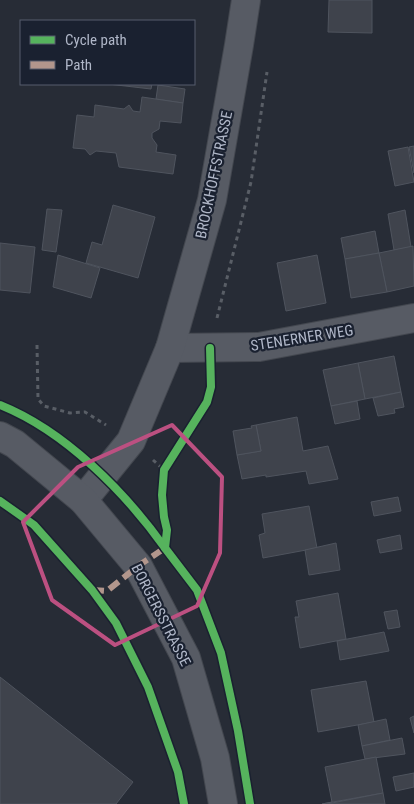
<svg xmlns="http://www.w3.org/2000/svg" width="414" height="804" viewBox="0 0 414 804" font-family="'Roboto Condensed',sans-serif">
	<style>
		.building { fill: #3f434c; stroke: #4f545e }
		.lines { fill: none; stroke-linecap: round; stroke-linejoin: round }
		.minor-casing { stroke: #43474f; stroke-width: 30 }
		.tertiary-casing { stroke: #43474f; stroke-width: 30 }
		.path { stroke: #595e66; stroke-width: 3; stroke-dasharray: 4 4; stroke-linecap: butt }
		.minor { stroke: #575b64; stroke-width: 28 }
		.tertiary { stroke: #575b64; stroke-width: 28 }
		.quiet { stroke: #b2968c; stroke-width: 6; stroke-dasharray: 12 6; stroke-linecap: butt }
		.cycleway-casing { stroke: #1a2130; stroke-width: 11 }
		.cycleway { stroke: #56b35d; stroke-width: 8 }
		.marked { fill: none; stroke: #bc5081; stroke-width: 4; stroke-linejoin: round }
		.labels { text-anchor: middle; stroke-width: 4.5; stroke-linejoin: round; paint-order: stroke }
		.street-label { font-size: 15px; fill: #b0b7c8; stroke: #1a2130 }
	</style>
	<rect width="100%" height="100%" fill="#272c36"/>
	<g class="building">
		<polygon points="329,0 372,0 372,33 328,32"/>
		<polygon points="108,84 152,84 151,89"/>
		<polygon points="158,85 185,89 183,103 156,99"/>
		<polygon points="142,97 183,103 181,123 160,121 159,129 152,133 152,138 157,145 156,152 176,155 173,174 119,167 116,153 96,151 90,155 85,149 73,148 77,115 94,117 95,105 124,109 129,105 133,111 140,112"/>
		<polygon points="414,146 414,173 409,147"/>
		<polygon points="408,147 414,182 395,186 388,151"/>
		<polygon points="113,205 155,217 138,278 86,263 92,242 102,245"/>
		<polygon points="47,209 62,210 56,252 42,250"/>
		<polygon points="405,210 411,247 394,250 388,214"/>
		<polygon points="375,231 379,253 345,259 341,238"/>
		<polygon points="0,243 35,247 30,293 0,290"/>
		<polygon points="413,246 414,286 387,292 379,253"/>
		<polygon points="379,253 387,292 351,298 345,259"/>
		<polygon points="58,255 100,268 91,298 53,287"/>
		<polygon points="317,255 326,303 286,311 277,263"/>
		<polygon points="394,356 401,392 365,399 358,363"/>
		<polygon points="358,363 365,399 331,406 323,370"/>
		<polygon points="401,392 404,407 394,409 395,413 378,416 373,398"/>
		<polygon points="357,401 360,419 335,424 331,406"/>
		<polygon points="297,417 303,451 328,446 338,479 309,484 306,471 266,477 266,475 242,479 237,455 261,451 256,425"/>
		<polygon points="256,425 261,451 237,455 233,431 252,428 251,426"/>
		<polygon points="398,497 401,511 374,516 371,502"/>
		<polygon points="309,506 317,548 263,558 259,535 265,533 262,514"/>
		<polygon points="400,535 402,549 380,553 377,540"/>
		<polygon points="336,543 340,570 309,575 305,550"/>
		<polygon points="338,593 346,639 300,648 295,617 299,617 296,601"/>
		<polygon points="397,610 400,627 388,629 384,612"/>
		<polygon points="384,632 389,651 340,660 337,641"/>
		<polygon points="0,677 133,782 116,804 0,804"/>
		<polygon points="366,681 374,722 318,732 311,690"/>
		<polygon points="414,716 414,733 410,718"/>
		<polygon points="386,719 390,740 362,746 358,725"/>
		<polygon points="402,738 405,754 365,759 362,746"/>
		<polygon points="376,757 383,793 322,804 332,802 325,767"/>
		<polygon points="414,773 414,787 396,791 393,777"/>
		<polygon points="383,793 385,804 327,804"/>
	</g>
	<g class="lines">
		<defs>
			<g id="minor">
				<polyline points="170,348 259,347 414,318"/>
				<polyline points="83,500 131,441 170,348 212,200 239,45 246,0"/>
			</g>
			<polyline id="tertiary" points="0,436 15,444 83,500 138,566 186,658 215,758 223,804"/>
		</defs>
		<use href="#minor" class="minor-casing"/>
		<use href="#tertiary" class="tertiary-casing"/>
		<g class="path">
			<polyline points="217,318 251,182 267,72"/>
			<polyline points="37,345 38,399 44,406 70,413 85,412 106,425"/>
			<polyline points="153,460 164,470"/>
		</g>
		<use href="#minor" class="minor"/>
		<use href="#tertiary" class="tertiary"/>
		<polyline class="quiet" points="92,590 107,591 138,566 165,548"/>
		<defs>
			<g id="cycleway">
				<polyline points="210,348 211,387 207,402 164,470 162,495 164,517 167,530 165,548 197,590 221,653 238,731 250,804"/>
				<path d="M0,405c65,26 125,87 165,143"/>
				<polyline points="0,501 34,525 92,590 116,623 148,687 178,772 184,804"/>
			</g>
		</defs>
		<use href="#cycleway" class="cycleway-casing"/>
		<use href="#cycleway" class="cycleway"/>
	</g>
	<path class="marked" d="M172,425l50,52 -2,76 -23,53 -82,39 -63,-45 -29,-78 55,-55z"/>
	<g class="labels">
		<g class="street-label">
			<text transform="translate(214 175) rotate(-78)" y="5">BROCKHOFFSTRASSE</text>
			<text transform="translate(302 338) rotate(-9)" y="5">STENERNER WEG</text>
			<text transform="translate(161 615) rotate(63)" y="5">BORGERSSTRASSE</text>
		</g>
	</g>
	<rect x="20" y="20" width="175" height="65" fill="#1a2130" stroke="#565d6d"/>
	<rect x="30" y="36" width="25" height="8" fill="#56b35d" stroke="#565d6d"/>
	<text x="65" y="45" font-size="15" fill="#b0b7c8">Cycle path</text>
	<rect x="30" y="61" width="25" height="8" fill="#b2968c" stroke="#565d6d"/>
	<text x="65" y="70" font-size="15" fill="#b0b7c8">Path</text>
</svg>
